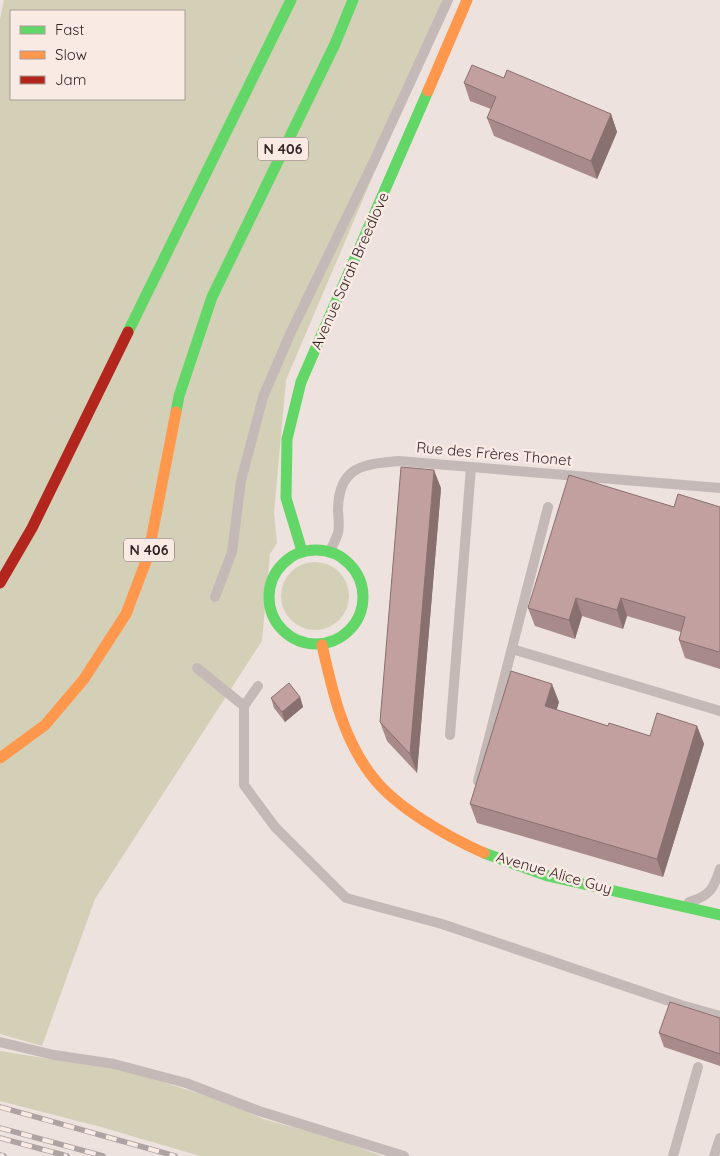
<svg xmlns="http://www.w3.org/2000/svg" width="720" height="1156" viewBox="0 0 720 1156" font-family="Quicksand,sans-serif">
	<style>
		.green { fill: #d4d0b7; fill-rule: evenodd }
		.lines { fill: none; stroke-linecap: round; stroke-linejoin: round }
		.lane { stroke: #c5b9b7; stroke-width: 10 }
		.fast { stroke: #63d668; stroke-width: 11 }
		.slow { stroke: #ff974d; stroke-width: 11 }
		.jam { stroke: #b3261e; stroke-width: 11 }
		.rail-casing { stroke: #ada3a2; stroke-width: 5.5 }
		.rail { stroke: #faeae4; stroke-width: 4; stroke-dasharray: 11; stroke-linecap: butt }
		.wall { fill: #a78a89 }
		.shaded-wall { fill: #88706f }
		.building { fill: #c2a09f; stroke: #88706f }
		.labels { text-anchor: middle; stroke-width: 5; stroke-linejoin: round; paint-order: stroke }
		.shield { fill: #faeae4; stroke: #71615f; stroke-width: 1 }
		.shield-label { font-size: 14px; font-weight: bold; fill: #362626 }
		.street-label { font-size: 15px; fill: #362626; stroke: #faeae4 }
	</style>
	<rect width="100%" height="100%" fill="#ede2de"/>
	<g class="green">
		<path d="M4,0h444l-162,380 -12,133 3,30 -7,11 -8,87 -167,258 -53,147 -42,-12v-1015zM11,11h173v88h-173z"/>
		<circle cx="315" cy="596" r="34"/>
		<polygon points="0,1051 132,1072 231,1104 263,1119 333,1138 382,1156 200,1156 101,1127 0,1101"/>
	</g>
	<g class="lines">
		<g class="lane">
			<path d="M330,551c3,-6 6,-12 8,-18 2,-7 0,-16 0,-24 1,-42 24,-45 61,-48l321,27"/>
			<polyline points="215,597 232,552 241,481 263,397 291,332 375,159 448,0"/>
			<polyline points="512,649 720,711"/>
			<polyline points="197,668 244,706 244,785 275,827 346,898 442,924 681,1005 720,1016"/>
			<polyline points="244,706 258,686"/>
			<polyline points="450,735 471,467"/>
			<polyline points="478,781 548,507"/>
			<path d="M689,902c21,-6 25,-14 31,-33"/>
			<polyline points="0,1042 54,1055 114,1064 186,1083 259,1111 404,1156"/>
			<polyline points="673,1156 698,1067"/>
			<polyline points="714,1156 720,1138"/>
		</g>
		<g class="fast">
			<polyline points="128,332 291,0"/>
			<polyline points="176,412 179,396 212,297 335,44 353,0"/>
			<circle cx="316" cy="597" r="47"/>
			<polyline points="302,551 286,498 287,439 301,382 428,91"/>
			<polyline points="484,853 548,876 720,915"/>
		</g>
		<g class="slow">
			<polyline points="428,91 467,0"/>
			<path d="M322,645c10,45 21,94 50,131 23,31 76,61 112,77"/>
			<polyline points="0,758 45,725 84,679 126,614 148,556 176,412"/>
		</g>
		<polyline class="jam" points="0,583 32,528 128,332"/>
		<defs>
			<g id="rail">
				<polyline points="0,1107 175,1156"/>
				<polyline points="0,1128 103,1156"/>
				<polyline points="0,1138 67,1156"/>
				<polyline points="0,1155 4,1156"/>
			</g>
		</defs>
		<use href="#rail" class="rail-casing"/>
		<use href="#rail" class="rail"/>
	</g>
	<g class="wall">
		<polygon points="504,78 611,114 617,132 597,179 494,136 487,118 491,109 470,101 464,83"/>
		<polygon points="441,488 417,773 387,741 380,722"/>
		<polygon points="674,507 720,507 720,669 685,658 679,640 681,632 627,616 623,629 582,616 575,639 535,626 528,608"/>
		<polygon points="300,697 303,707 285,722 274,708 271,698"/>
		<polygon points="559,702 556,710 608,726 650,736 697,726 704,744 663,877 477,823 470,804"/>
		<polygon points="720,1018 720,1066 664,1047 659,1033"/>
	</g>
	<g class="shaded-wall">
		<polygon points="611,114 617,132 597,179 591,161"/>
		<polygon points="434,470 441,488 417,773 410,754"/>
		<polygon points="576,598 582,616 575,639 569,620"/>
		<polygon points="621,598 627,616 623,629 617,610"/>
		<polygon points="552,684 559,702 552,725 545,706"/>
		<polygon points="300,697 303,707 285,722 282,712"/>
		<polygon points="697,726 704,744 663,877 657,859"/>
	</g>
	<g class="building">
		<polygon points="472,65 504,78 507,70 611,114 591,161 487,118 496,97 464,83"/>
		<polygon points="401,467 434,470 410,754 380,722"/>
		<polygon points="569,475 674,507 678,494 720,507 720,650 719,652 679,640 685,617 621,598 617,610 576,598 569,620 528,608"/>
		<polygon points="511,671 552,684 545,706 608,726 609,723 650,736 657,713 697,726 657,859 470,804"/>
		<polygon points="289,683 300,697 282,712 271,698"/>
		<polygon points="670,1002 720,1018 720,1054 659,1033"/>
	</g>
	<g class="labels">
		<g class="shield">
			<rect x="258" y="137.5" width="50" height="23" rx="4"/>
			<rect x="124" y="538.5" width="50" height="23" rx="4"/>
		</g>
		<g class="shield-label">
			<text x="283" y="154">N 406</text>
			<text x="149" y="555">N 406</text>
		</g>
		<g class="street-label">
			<text transform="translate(350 271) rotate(-66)" y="5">Avenue Sarah Breedlove</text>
			<text transform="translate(494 454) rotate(5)" y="5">Rue des Frères Thonet</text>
			<text transform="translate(554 873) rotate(16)" y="5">Avenue Alice Guy</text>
		</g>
	</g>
	<rect x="10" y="10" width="175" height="90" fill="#faeae4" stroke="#ac9c98"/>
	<rect x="20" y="26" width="25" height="8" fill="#63d668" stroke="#ac9c98"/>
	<text x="55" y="35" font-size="15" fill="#362626">Fast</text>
	<rect x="20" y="51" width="25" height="8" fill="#ff974d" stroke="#ac9c98"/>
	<text x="55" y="60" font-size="15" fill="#362626">Slow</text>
	<rect x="20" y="76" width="25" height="8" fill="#b3261e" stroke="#ac9c98"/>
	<text x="55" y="85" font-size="15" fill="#362626">Jam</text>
</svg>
